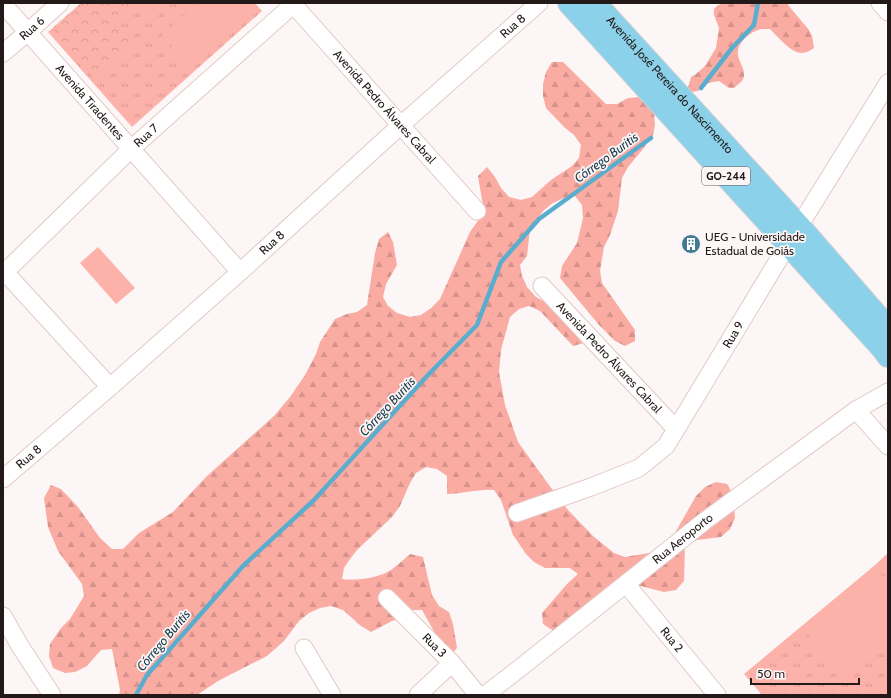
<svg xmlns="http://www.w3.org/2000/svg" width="891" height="698" viewBox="0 0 891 698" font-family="Cabin,sans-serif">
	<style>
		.grass { fill: url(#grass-tufts) }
		.forest { fill: url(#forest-firs) }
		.park { fill: url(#park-crowns) }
		.pitch { fill: #fdb2a9 }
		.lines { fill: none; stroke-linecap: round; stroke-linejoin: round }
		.stream { stroke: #5badce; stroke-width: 4.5 }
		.minor-casing { stroke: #e3c9c5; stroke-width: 19 }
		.primary-casing { stroke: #d3d1d1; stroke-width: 24 }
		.minor { stroke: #fff; stroke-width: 17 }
		.primary { stroke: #8cd1ea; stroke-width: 22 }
		.labels { text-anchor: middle; stroke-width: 3.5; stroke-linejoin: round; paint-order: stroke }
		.shield { fill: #fcf6f6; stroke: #635b5b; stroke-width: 1 }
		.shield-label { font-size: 11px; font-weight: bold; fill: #221918 }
		.street-label { font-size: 12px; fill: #221918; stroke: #fcf6f6 }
		.poi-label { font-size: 12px; fill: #221918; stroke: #fcf6f6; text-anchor: start }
		.water-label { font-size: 13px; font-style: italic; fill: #1d4150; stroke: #fcf6f6 }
	</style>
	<defs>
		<pattern id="grass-tufts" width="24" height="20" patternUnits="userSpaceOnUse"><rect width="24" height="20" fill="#fdb2a9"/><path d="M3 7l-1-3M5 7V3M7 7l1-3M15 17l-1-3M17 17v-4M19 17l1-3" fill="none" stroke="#d99891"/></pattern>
		<pattern id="forest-firs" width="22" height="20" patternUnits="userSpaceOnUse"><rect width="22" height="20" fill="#faaca3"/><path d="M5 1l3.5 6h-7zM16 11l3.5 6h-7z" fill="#d6938c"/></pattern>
		<pattern id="park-crowns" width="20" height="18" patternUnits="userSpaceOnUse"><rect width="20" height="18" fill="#fdb2a9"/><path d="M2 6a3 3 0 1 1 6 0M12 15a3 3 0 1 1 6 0" fill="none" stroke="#d99891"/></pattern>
	</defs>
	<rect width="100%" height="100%" fill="#fcf6f6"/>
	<g class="grass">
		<polygon points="81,3 255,3 262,11 132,127 48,32"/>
		<polygon points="888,553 888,695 762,695 744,674 874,566"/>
	</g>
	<g class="forest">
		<path d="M725,3h64l-1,2 21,25 3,6 2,12c-3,2 -8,5 -12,5 -10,1 -25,-17 -32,-24 -4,0 -9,0 -12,1 -10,3 -22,15 -20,25 1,8 9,16 5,24 -1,3 -6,6 -9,9h-5l-10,-7 -11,2 -10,8 -6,1 -4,-4 3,-11 5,-3 9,-8 11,-18 3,-20 -5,-13v-6l4,-4z"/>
		<path d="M552,62h11l43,42h11l11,-6 11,-1 10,6 5,9 1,13 -2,10 -10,14 -15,18 -6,11 -4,33 -8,24 -6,12 -4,24 2,12 33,47v11l-10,5 -10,-5 -16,-16 -39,-47 2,-12 15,-23 6,-25 -1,-13 -7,-9 -11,2 -11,5 -9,7 -14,19 -3,27 -7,9 2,11 5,11 9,10 11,6 38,28 -1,12 -11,3 -33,-35 -11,-5 -10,3 -9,8 -9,33 -2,22 6,33 13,37 28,39 22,29 25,26 21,17 11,4 24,-4 22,-13 25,-44 9,-9 11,-5 11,2 6,10 2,24 -5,11 -9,8 -24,3 -12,4 -1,37 -8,9 -12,2 -35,-9 -24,7 -10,20 -40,22 -12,-8 -1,-11 25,-29 11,-10 -8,-6h-25l-11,-6 -8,-8 -13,-19 -12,-35 -7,-10c-16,-1 -31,4 -47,4v-18l-10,-7 -11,-2 -10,6 -6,10 -10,23 -8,11 -35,33 -7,9 -6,9 -2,11c14,2 37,-1 49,-9 7,-5 13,-11 19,-16l13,3 9,38 7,11 10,6 4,12 4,24 -7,8 -14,-21 -14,-25h-11l-8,8 -11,3 -21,11 -10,-6 -18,-16 -12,-4 -11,2 -11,5 -10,8 -15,20 -17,15 -49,25 -21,14h-78l1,-5 -8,-41 -11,1 -14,16 -12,6 -10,1 -12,-5 -4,-12 1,-12 11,-16 9,-9 14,-23 -2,-12 -24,-33 -10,-24 -4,-29 7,-13 10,4 17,18 22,31 12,11h11l16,-16 34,-21 34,-36 67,-60 16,-19 15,-22 11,-21 4,-12 15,-23 12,-5 10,-2 10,-7 8,-52 4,-14 9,-7 5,10 4,23 -11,19 -3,13 5,9 9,7 13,4 11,-2 10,-7 9,-9 30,-67 14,-20 -6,-36 9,-9 8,10 6,11 8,9 12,3 11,-3 19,-17 21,-14 7,-8 2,-13 -7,-10 -9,-7 -19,-20 -3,-12v-12l3,-12z"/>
	</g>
	<polygon class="park" points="84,3 129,3 130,4 112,20 134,45 96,79 53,31"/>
	<g class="pitch">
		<polygon points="135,3 172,3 152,21"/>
		<polygon points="197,3 250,3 257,11 192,69 162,35"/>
		<polygon points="98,247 135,288 116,304 80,263"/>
		<polygon points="874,566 888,583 888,637 844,676 803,629"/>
	</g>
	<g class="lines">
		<g class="stream">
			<polyline points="701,88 732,48 754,25 758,3"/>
			<polyline points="136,695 147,675 243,566 314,500 427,376 477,325 501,262 539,219 651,138"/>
		</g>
		<defs>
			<g id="minor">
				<path id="s1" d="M292,3l185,208"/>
				<polyline points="880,3 888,12"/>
				<path id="s2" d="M3,4l237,268"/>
				<path id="s3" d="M3,53l25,-21 32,-29"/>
				<polyline points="3,270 110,387"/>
				<path id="s4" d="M3,274l128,-125 164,-146"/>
				<path id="s5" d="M542,286l134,143"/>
				<polyline points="856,410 888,446"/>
				<path id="s6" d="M3,479l107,-92 130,-115 161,-147 138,-122"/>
				<path id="s7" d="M517,513l74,-26 48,-19 27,-22 122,-202 100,-161"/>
				<path id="s8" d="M626,584l91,111"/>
				<path id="s9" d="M387,598l65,65 26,32"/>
				<polyline points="3,616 20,646 52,695"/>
				<polyline points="304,648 332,695"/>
				<polyline points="418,695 452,663"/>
				<path id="s10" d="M485,695l35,-27 186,-148 150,-110 32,-18"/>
			</g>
			<g id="primary">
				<polyline points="569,3 883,349 888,356"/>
				<path id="s11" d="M595,3l204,223 89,102"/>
			</g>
		</defs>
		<use href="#minor" class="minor-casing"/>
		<use href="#primary" class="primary-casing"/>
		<use href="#minor" class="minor"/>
		<use href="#primary" class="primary"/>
	</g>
	<defs>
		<symbol id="building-disc" viewBox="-11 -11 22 22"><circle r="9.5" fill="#407b93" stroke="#fcf6f6"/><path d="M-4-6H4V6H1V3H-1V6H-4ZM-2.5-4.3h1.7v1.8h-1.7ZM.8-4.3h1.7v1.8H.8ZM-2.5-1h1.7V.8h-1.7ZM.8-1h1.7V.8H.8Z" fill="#fff"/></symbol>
	</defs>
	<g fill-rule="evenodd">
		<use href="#building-disc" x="680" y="233" width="22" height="22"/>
	</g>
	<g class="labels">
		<rect class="shield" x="702" y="167" width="48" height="18" rx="3"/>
		<g class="shield-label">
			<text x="726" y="180">GO-244</text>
		</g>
		<g class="street-label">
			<text dy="4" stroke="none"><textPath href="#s6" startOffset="682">Rua 8</textPath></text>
			<text dy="4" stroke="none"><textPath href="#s3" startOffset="38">Rua 6</textPath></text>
			<text dy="4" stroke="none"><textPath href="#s11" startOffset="111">Avenida José Pereira do Nascimento</textPath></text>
			<text dy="4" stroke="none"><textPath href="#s2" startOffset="131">Avenida Tiradentes</textPath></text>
			<text dy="4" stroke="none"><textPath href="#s1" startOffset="139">Avenida Pedro Álvares Cabral</textPath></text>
			<text dy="4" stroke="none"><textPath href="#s4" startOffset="199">Rua 7</textPath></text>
			<text dy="4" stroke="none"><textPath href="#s6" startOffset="358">Rua 8</textPath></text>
			<text dy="4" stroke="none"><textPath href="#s7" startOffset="295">Rua 9</textPath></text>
			<text dy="4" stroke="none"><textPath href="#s5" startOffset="98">Avenida Pedro Álvares Cabral</textPath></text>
			<text dy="4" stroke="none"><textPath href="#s6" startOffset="34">Rua 8</textPath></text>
			<text dy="4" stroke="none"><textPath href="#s10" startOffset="252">Rua Aeroporto</textPath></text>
			<text dy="4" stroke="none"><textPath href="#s8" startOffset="72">Rua 2</textPath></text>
			<text dy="4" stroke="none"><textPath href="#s9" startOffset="67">Rua 3</textPath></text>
		</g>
		<g class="poi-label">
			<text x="705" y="241">UEG - Universidade<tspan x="705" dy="14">Estadual de Goiás</tspan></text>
		</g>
		<g class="water-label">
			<text transform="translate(606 157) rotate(-36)" y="5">Córrego Buritis</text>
			<text transform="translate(387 406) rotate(-47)" y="5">Córrego Buritis</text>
			<text transform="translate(163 640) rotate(-50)" y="5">Córrego Buritis</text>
		</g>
	</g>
	<rect width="891" height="698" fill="none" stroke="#221918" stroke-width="8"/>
	<path d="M751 678v6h108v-6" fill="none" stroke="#221918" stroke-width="2"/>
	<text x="757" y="678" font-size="12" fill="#221918" stroke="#fcf6f6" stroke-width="3" paint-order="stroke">50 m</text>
</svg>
